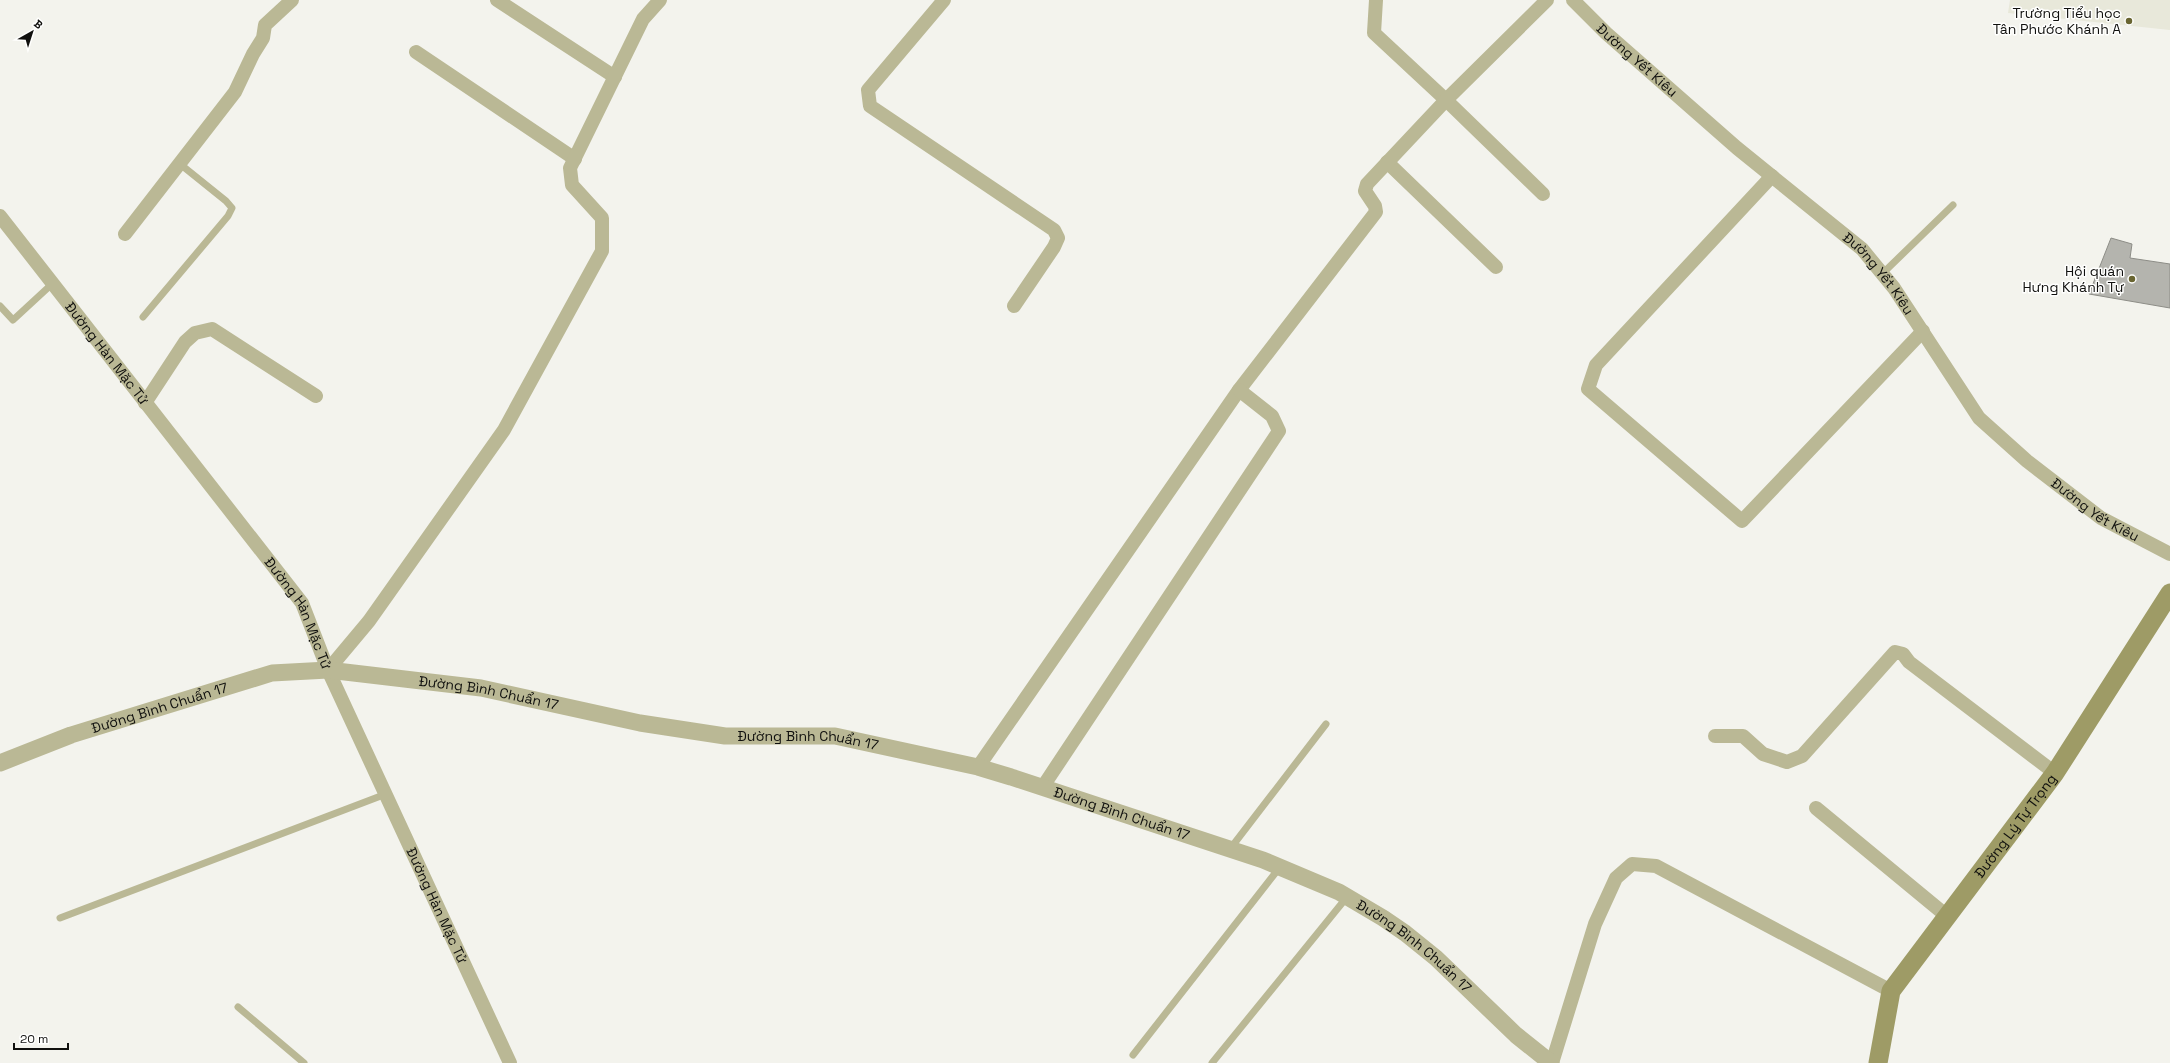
<svg xmlns="http://www.w3.org/2000/svg" width="2170" height="1063" viewBox="0 0 2170 1063" font-family="'Space Grotesk',sans-serif">
	<style>
		.built { fill: #e8e8da }
		.building { fill: #b4b4ae; stroke: #8d8d87 }
		.lines { fill: none; stroke-linecap: round; stroke-linejoin: round }
		.service { stroke: #bab895; stroke-width: 7 }
		.minor { stroke: #bab895; stroke-width: 14 }
		.tertiary { stroke: #bab895; stroke-width: 17 }
		.secondary { stroke: #9e9b66; stroke-width: 19 }
		.poi-dot { fill: #696531; stroke: #fffffe; stroke-width: 1.5 }
		.labels { text-anchor: middle; stroke-width: 3; stroke-linejoin: round; paint-order: stroke }
		.poi-label { font-size: 14px; fill: #10100e; stroke: #fffffe; text-anchor: end }
		.street-label { font-size: 14px; fill: #10100e; stroke: #fffffe }
	</style>
	<rect width="100%" height="100%" fill="#f3f3ed"/>
	<polygon class="built" points="2010,0 2170,0 2170,30 2008,13"/>
	<polygon class="building" points="2111,238 2132,244 2130,258 2170,264 2170,308 2089,294"/>
	<g class="lines">
		<g class="service">
			<polyline points="1882,274 1953,205"/>
			<polyline points="0,306 13,320 52,284"/>
			<polyline points="143,317 228,216 232,208 226,201 180,164"/>
			<polyline points="1230,849 1326,724"/>
			<polyline points="60,918 386,794"/>
			<polyline points="238,1007 304,1063"/>
			<polyline points="1133,1055 1280,867"/>
			<polyline points="1212,1063 1347,897"/>
		</g>
		<g class="minor">
			<polyline points="497,0 615,77"/>
			<polyline points="944,0 868,90 870,106 1054,230 1058,238 1054,247 1014,306"/>
			<polyline points="1376,0 1374,33 1446,100 1543,194"/>
			<path id="s1" d="M1573,0l33,33 131,115 125,101 32,39 85,130 48,43 74,57 69,36"/>
			<polyline points="416,52 575,159"/>
			<polyline points="1387,162 1496,267"/>
			<polyline points="1772,176 1596,365 1588,389 1742,521 1923,331"/>
			<path id="s2" d="M0,216l302,387 26,67 182,393"/>
			<polyline points="125,234 235,92 253,54 263,38 265,25 292,0"/>
			<polyline points="145,403 185,342 195,333 212,329 316,396"/>
			<polyline points="328,670 369,621 504,430 602,251 602,218 572,185 570,168 643,19 660,0"/>
			<polyline points="1715,736 1743,736 1763,754 1787,762 1802,756 1895,652 1903,654 1909,662 2055,773"/>
			<polyline points="978,767 1239,390 1376,212 1375,206 1365,191 1367,184 1446,100 1547,0"/>
			<polyline points="1042,788 1279,431 1272,416 1239,390"/>
			<polyline points="1816,808 1948,917"/>
			<polyline points="1552,1063 1595,924 1616,878 1632,864 1656,866 1891,991"/>
		</g>
		<path class="tertiary" id="s3" d="M0,763l71,-28 201,-62 56,-3 153,18 159,35 85,13h110l143,31 33,10 252,83 76,32 44,26 22,15 31,25 80,77 35,28"/>
		<path class="secondary" id="s4" d="M1878,1063l13,-72 164,-218 115,-180"/>
	</g>
	<g class="poi-dot">
		<circle cx="2129" cy="21" r="4"/>
		<circle cx="2132" cy="279" r="4"/>
	</g>
	<g class="labels">
		<g class="poi-label">
			<text x="2121" y="18">Trường Tiểu học<tspan x="2121" dy="16">Tân Phước Khánh A</tspan></text>
			<text x="2124" y="276">Hội quán<tspan x="2124" dy="16">Hưng Khánh Tự</tspan></text>
		</g>
		<g class="street-label">
			<text dy="5" stroke="none"><textPath href="#s1" startOffset="88">Đường Yết Kiêu</textPath></text>
			<text dy="5" stroke="none"><textPath href="#s1" startOffset="411">Đường Yết Kiêu</textPath></text>
			<text dy="5" stroke="none"><textPath href="#s2" startOffset="174">Đường Hàn Mặc Tử</textPath></text>
			<text dy="5" stroke="none"><textPath href="#s1" startOffset="736">Đường Yết Kiêu</textPath></text>
			<text dy="5" stroke="none"><textPath href="#s2" startOffset="498">Đường Hàn Mặc Tử</textPath></text>
			<text dy="5" stroke="none"><textPath href="#s3" startOffset="505">Đường Bình Chuẩn 17</textPath></text>
			<text dy="5" stroke="none"><textPath href="#s3" startOffset="169">Đường Bình Chuẩn 17</textPath></text>
			<text dy="5" stroke="none"><textPath href="#s3" startOffset="829">Đường Bình Chuẩn 17</textPath></text>
			<text dy="5" stroke="none"><textPath href="#s3" startOffset="1153">Đường Bình Chuẩn 17</textPath></text>
			<text dy="5" stroke="none"><textPath href="#s4" startOffset="280">Đường Lý Tự Trọng</textPath></text>
			<text dy="5" stroke="none"><textPath href="#s2" startOffset="822">Đường Hàn Mặc Tử</textPath></text>
			<text dy="5" stroke="none"><textPath href="#s3" startOffset="1477">Đường Bình Chuẩn 17</textPath></text>
		</g>
	</g>
	<g transform="translate(32 32) rotate(39)" stroke="#fffffe" stroke-width="3" paint-order="stroke">
	<path d="M0-3L7 15L0 10L-7 15Z" fill="#10100e"/>
	<text y="-6" font-size="11" font-weight="bold" text-anchor="middle" fill="#10100e">B</text>
	</g>
	<path d="M14 1043v6h54v-6" fill="none" stroke="#10100e" stroke-width="2"/>
	<text x="20" y="1043" font-size="12" fill="#10100e" stroke="#fffffe" stroke-width="3" paint-order="stroke">20 m</text>
</svg>
